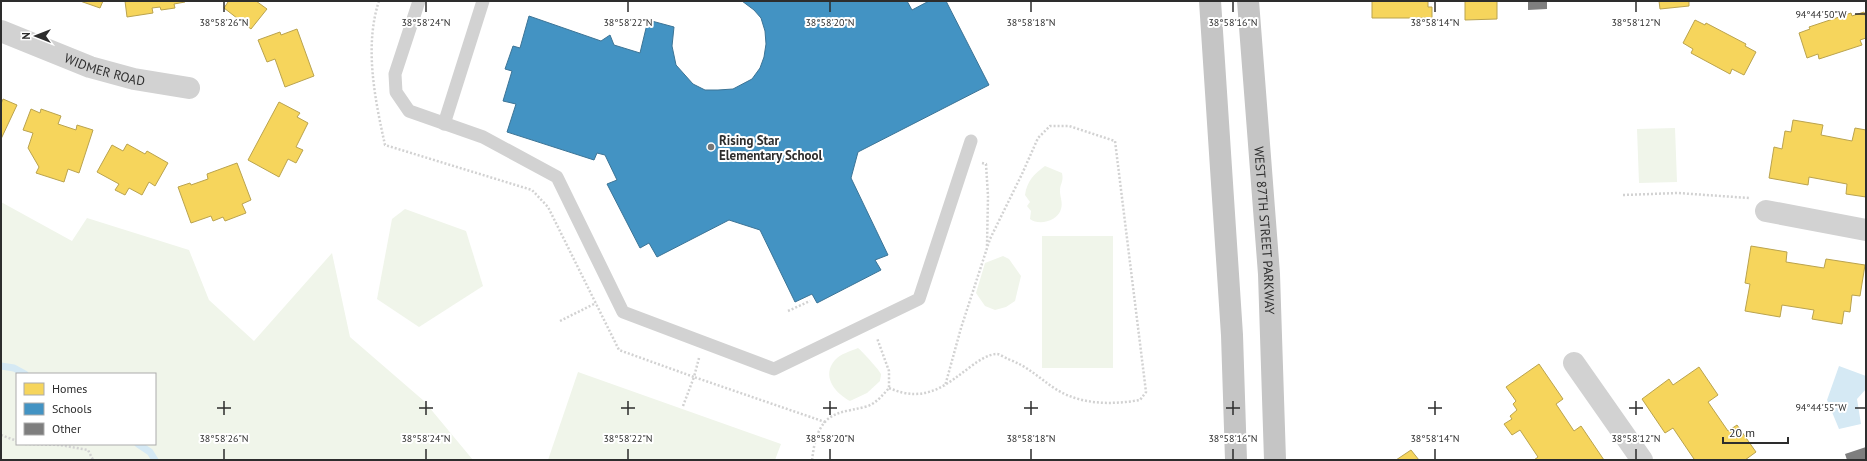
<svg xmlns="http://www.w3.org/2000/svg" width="1867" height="461" viewBox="0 0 1867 461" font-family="'PT Sans',sans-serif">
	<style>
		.green { fill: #f0f5ea; fill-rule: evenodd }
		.water { fill: #d5e9f4 }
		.homes { fill: #f6d55c; stroke: #baa34e }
		.schools { fill: #4393c3; stroke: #3c7496 }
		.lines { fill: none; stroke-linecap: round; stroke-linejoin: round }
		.stream { stroke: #d5e9f4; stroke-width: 7 }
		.building { fill: #7e7e7e }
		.path { stroke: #d2d2d2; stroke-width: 2.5; stroke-dasharray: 2 2; stroke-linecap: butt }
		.service { stroke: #d2d2d2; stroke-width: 13 }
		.minor { stroke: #d2d2d2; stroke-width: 22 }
		.primary { stroke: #c5c5c5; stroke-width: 22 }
		.ticks { fill: none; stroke: #2d2d2d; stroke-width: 1.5 }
		.poi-dot { fill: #767676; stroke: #fff; stroke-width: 1.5 }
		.labels { text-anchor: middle; stroke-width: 4; stroke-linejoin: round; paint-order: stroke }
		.street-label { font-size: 13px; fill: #2d2d2d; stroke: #fff }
		.poi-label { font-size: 13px; font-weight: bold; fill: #2d2d2d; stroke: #fff; text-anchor: start }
		.ticks-label { font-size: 10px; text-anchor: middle; fill: #2d2d2d; stroke: #fff; stroke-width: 4; stroke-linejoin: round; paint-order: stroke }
	</style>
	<rect width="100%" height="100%" fill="#fff"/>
	<g class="green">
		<polygon points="1675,128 1677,182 1639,183 1637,129"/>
		<path d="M1045,166l17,7c2,9 -2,10 -2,18 0,6 3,12 1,18 -3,12 -22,17 -31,10l1,-8 -4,-5 3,-4 -5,-7c2,-14 9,-21 20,-29z"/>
		<path d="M1,202l71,39 15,-23 102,32 20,50 45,41 78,-88 18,84 74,64 49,59h-472zM17,374h138v70h-138z"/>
		<polygon points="405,209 466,231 483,286 419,327 377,299 392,219"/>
		<rect x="1042" y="236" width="71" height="132"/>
		<polygon points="1003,256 1009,259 1021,276 1015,301 1006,307 995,310 985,306 976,293 985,263"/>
		<path d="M858,348c4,3 22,23 23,26 0,3 -1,5 -1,7l-13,12 -17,8c-15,-8 -29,-25 -15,-41 5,-6 16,-9 23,-12z"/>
		<polygon points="578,372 781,444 775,460 548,460"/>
	</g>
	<polygon class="water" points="1839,366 1866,376 1866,389 1857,399 1861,424 1839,429 1827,400"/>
	<g class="homes">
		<polygon points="80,1 103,1 100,8"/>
		<polygon points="125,1 185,1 185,2 174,4 175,8 161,10 160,7 152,8 153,13 127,17"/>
		<polygon points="226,1 256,1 267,9 251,29 224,8 228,2"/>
		<polygon points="1372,1 1428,1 1428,7 1432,7 1432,18 1372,18"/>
		<polygon points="1465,1 1497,1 1497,19 1465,20"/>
		<polygon points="1659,1 1689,1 1689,6 1660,9"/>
		<polygon points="1864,12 1866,18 1866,38 1860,40 1862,45 1819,59 1818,54 1807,58 1799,33 1810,29 1809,27 1851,13 1852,16"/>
		<polygon points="1695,20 1705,25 1706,23 1746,44 1745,46 1756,52 1744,75 1732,69 1730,74 1691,53 1693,49 1683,43"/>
		<polygon points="297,29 314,76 285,87 275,59 267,62 258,40 280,32 281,35"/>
		<polygon points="3,99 17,105 1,139 1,104"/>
		<polygon points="279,102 300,113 297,117 308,123 296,147 303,150 296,163 288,159 279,177 248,160"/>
		<polygon points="31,109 40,113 41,109 61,116 58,124 76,130 77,125 93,130 79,173 68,169 64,182 36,173 39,167 28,148 33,133 23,130"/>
		<polygon points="1793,120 1823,125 1821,135 1852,141 1855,128 1866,130 1866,197 1846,194 1847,184 1809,177 1808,185 1769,178 1774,147 1782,149 1785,131 1791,132"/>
		<polygon points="127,144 145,154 147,151 168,163 155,186 149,182 142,195 129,188 125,195 115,190 119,184 97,172 112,145 123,151"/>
		<polygon points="237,163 251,200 242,204 246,213 225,221 223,217 213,221 211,216 191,223 178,187 190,183 191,185 208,179 207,174"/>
		<polygon points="1751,246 1787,252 1786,262 1824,268 1826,259 1865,265 1860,296 1852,295 1850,312 1844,311 1842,324 1812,319 1814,310 1782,305 1780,317 1745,311 1750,284 1745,283"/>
		<polygon points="1539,364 1563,399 1556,404 1574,431 1581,426 1604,460 1534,460 1538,457 1520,430 1512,435 1504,424 1512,419 1510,416 1517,410 1513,404 1516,401 1506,387"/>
		<polygon points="1699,367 1718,395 1708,402 1728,431 1737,425 1756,452 1745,460 1692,460 1694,459 1673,428 1665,433 1642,399 1669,379 1673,385"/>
		<polygon points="1411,450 1419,460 1396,460"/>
	</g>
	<polygon class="schools" points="742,1 907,1 912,10 929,1 946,1 989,85 858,152 851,178 888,255 875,260 881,270 817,303 812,294 795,302 760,230 729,220 657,257 649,243 640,248 607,184 617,180 605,155 597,153 594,160 507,132 516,104 503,101 512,71 505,69 513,46 520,48 529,16 601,41 610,35 614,45 640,53 648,20 674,27 672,46 676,65 693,84 705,90 718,90 733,89 752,79 760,68 764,57 766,44 765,31 761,18 754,10"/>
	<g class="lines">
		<g class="stream">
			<polyline points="1,366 14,368 25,374"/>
			<polyline points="138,444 150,452 155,460"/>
		</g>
	</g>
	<g class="building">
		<polygon points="1528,1 1547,1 1547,9 1528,10"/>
		<polygon points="1866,447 1866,460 1847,460 1845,454"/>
	</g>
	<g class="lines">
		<g class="path">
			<path d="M379,1c-15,45 -4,99 6,144l147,45 16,17 71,143 75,27 5,-19"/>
			<polyline points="982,163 986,164 988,196 987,246"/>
			<polyline points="1623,195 1678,193 1749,198"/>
			<polyline points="788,311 810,301"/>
			<polyline points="560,321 596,303"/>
			<path d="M889,388c37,16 57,-3 85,-24 6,-4 15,-10 23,-10 3,0 8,4 11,5 19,7 30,18 46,29 26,17 57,17 86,12l6,-8 -31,-251 -46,-15h-19l-12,12 -16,36 -32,65 -29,89 -16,58"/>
			<polyline points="683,406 694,377 825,422"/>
			<polyline points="1,435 17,441"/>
			<polyline points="25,444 60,445 88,450 93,460"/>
			<path d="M812,460c1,-7 2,-15 4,-21 9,-30 29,-26 52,-33 8,-3 15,-11 21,-18v-17l-12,-33"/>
		</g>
		<g class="service">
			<polyline points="419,1 395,74 396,92 409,111 483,137 557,177 623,312 774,369 919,299 971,141"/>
			<polyline points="444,124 483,1"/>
		</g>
		<g class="minor">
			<path id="s1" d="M1,31l89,36 44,12 55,9"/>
			<polyline points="1766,211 1866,230"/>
			<polyline points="1574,363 1642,460"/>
		</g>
		<g class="primary">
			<polyline points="1210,1 1232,335 1236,460"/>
			<path id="s2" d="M1248,1l21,273 6,186"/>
		</g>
	</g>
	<path class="ticks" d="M224,2v10M426,2v10M628,2v10M830,2v10M1031,2v10M1233,2v10M1435,2v10M1636,2v10M1855,14h10M224,401v14M426,401v14M628,401v14M830,401v14M1031,401v14M1233,401v14M1435,401v14M1636,401v14M217,408h14M419,408h14M621,408h14M823,408h14M1024,408h14M1226,408h14M1428,408h14M1629,408h14M1855,408h10M224,449v10M426,449v10M628,449v10M830,449v10M1031,449v10M1233,449v10M1435,449v10M1636,449v10"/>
	<circle class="poi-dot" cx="711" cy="147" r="4"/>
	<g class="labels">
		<g class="street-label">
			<text dy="5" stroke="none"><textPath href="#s1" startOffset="111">WIDMER ROAD</textPath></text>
			<text dy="5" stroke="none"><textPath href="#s2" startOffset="230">WEST 87TH STREET PARKWAY</textPath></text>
		</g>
		<g class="poi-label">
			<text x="719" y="145">Rising Star<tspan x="719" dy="15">Elementary School</tspan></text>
		</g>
	</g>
	<g class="ticks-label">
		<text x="1821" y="18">94°44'50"W</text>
		<text x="224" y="26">38°58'26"N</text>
		<text x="426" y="26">38°58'24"N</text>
		<text x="628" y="26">38°58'22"N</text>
		<text x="830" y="26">38°58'20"N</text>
		<text x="1031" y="26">38°58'18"N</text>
		<text x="1233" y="26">38°58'16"N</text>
		<text x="1435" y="26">38°58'14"N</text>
		<text x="1636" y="26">38°58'12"N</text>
		<text x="1821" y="411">94°44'55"W</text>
		<text x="224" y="442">38°58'26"N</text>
		<text x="426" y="442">38°58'24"N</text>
		<text x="628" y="442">38°58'22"N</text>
		<text x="830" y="442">38°58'20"N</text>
		<text x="1031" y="442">38°58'18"N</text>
		<text x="1233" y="442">38°58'16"N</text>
		<text x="1435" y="442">38°58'14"N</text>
		<text x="1636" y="442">38°58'12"N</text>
	</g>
	<rect width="1867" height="461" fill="none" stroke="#2d2d2d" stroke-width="4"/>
	<rect x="16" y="373" width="140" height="72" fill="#ffffff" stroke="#ababab"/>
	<rect x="24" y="383" width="20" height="12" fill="#f6d55c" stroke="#ababab"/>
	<text x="52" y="393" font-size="12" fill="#2d2d2d">Homes</text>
	<rect x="24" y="403" width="20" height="12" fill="#4393c3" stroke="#ababab"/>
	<text x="52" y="413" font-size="12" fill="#2d2d2d">Schools</text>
	<rect x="24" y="423" width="20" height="12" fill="#7e7e7e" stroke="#ababab"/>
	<text x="52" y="433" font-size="12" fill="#2d2d2d">Other</text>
	<g transform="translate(36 36) rotate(270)" stroke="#ffffff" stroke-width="3" paint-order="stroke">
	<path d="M0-3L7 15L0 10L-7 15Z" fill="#2d2d2d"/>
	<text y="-6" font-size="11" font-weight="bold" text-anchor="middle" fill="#2d2d2d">N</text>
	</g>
	<path d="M1723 437v6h65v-6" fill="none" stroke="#2d2d2d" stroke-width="2"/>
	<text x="1729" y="437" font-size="12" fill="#2d2d2d" stroke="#ffffff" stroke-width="3" paint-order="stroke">20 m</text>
</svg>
